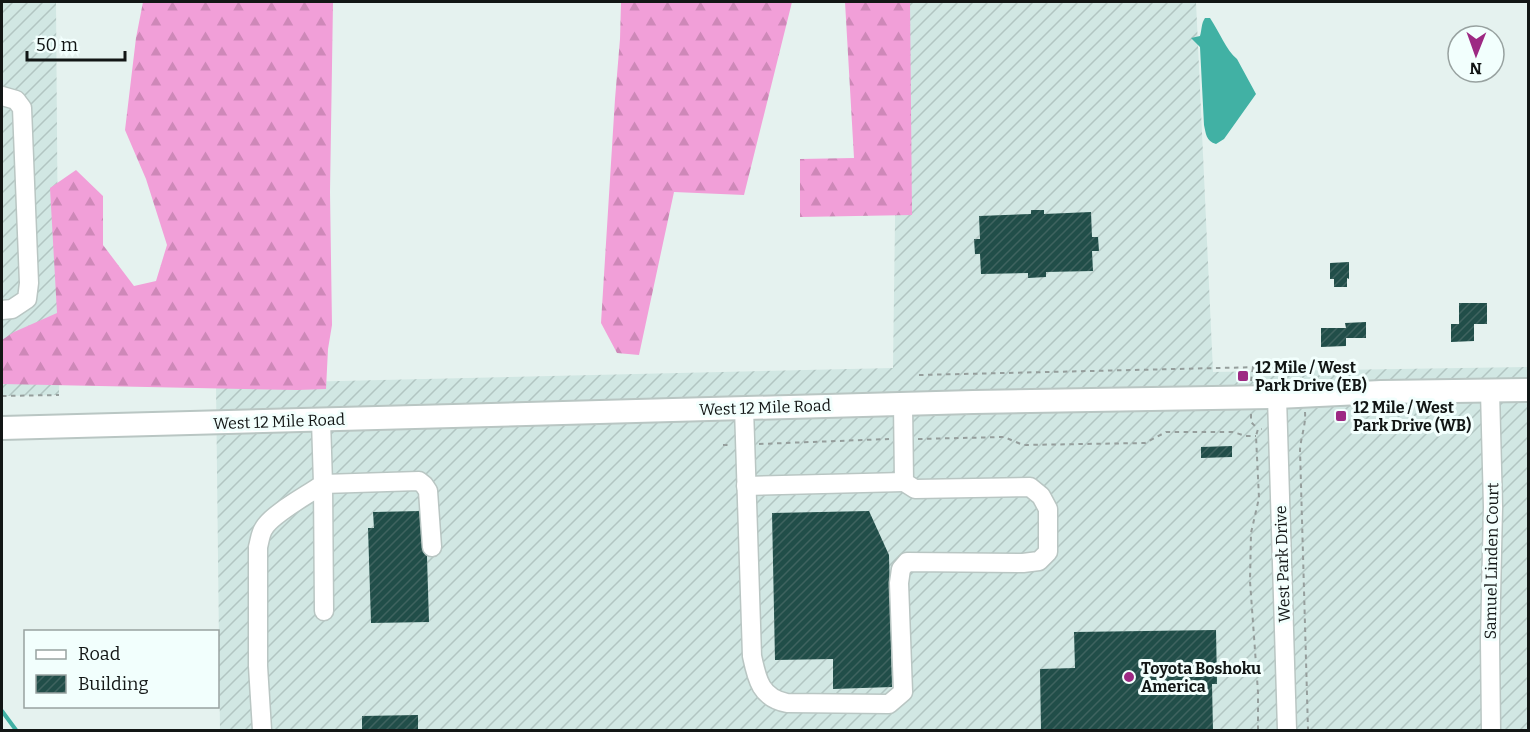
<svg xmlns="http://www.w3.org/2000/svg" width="1530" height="732" viewBox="0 0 1530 732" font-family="Bitter,serif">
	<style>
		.industrial { fill: url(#industrial-furrows) }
		.forest { fill: url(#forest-firs) }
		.water { fill: #41b1a4 }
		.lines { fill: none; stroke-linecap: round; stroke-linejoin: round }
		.stream { stroke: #41b1a4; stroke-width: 4 }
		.building { fill: url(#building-hatch) }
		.minor-casing { stroke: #b9c6c3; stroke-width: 21 }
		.major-casing { stroke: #b9c6c3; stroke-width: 26 }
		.path { stroke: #959e9c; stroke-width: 2; stroke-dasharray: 4.5 4.5; stroke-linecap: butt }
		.minor { stroke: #fff; stroke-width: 18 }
		.major { stroke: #fff; stroke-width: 22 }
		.poi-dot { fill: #9d2983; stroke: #f2fffd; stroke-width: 2 }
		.labels { text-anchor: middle; stroke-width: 6; stroke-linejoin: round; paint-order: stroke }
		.poi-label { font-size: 16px; font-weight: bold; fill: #121615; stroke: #f2fffd; text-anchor: start }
		.street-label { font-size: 16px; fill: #121615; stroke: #f2fffd }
	</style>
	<defs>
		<pattern id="industrial-furrows" width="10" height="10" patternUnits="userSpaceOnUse" patternTransform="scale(1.5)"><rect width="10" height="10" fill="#d1e7e3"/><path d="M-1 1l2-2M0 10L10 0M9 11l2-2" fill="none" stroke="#b2c5c2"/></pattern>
		<pattern id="forest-firs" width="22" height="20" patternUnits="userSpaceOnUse" patternTransform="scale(1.5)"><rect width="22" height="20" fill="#f19fd8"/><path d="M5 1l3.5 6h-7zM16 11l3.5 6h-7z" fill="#ce88b8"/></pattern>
		<pattern id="building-hatch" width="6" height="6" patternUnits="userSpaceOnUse" patternTransform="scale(1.5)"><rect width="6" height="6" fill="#214e49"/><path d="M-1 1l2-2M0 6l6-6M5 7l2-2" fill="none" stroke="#3f635f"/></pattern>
	</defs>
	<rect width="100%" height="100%" fill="#e5f2ef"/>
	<g class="industrial">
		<polygon points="2,2 56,2 59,395 2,396"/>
		<polygon points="898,2 1196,2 1213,372 1528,367 1528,730 220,730 216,384 893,368"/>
	</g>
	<g class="forest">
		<polygon points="143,2 333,2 330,192 332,325 328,349 326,389 297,390 2,384 2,340 14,332 57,313 50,188 76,170 103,196 103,245 134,286 156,281 167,245 146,179 125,130 136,38"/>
		<polygon points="621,2 792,2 744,195 674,192 639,355 617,353 601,323 615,99 620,39"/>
		<polygon points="845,2 910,2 912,215 800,217 800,159 854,158"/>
	</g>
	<path class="water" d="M1205,18h5c9,13 16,32 27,41l19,35 -32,45 -8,5c-10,-3 -10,-10 -12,-19l-4,-78 -9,-9 9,-2c2,-7 1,-12 5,-18z"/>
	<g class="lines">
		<polyline class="stream" points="2,711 16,730"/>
	</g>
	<g class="building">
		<polygon points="1031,210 1044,210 1044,214 1091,212 1092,237 1098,237 1099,251 1092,251 1093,271 1046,272 1046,277 1028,278 1028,273 981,274 980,254 975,254 974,239 980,239 979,216 1031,214"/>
		<polygon points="1349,262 1349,279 1347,278 1347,287 1334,287 1334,279 1330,279 1330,263"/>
		<polygon points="1459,303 1487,303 1487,324 1474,324 1474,341 1451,342 1451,324 1459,324"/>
		<polygon points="1366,322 1366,338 1346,338 1346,346 1321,347 1321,328 1346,328 1345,323"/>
		<polygon points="1232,446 1232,457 1201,458 1201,447"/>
		<polygon points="421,511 421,526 426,525 429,622 371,623 368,528 374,528 373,512"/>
		<polygon points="869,511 889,555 892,687 833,689 833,659 775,660 772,513"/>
		<polygon points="1216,630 1217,684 1212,684 1213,730 1041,730 1040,669 1075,668 1074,632"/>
		<polygon points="418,715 418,730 362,730 362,716"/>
	</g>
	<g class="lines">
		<defs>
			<g id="minor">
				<polyline points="2,96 16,100 22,108 29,283 27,299 12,309 2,310"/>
				<polyline points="1490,391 1493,507 1490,641 1491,730"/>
				<polyline points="1277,397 1287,730"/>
				<path d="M744,408l8,248c5,24 9,42 35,47l102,1 14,-12 -4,-109 2,-14 6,-7 116,1 16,-2 9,-9v-43l-7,-13 -11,-9 -115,2 -11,-7 -1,-78"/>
				<polyline points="746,486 904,482"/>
				<polyline points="324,611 323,484 419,481 424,485 428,491 432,547"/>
				<path d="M262,730l-4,-64v-119c2,-7 2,-13 6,-19 9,-15 44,-33 59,-44l-2,-64"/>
			</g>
			<polyline id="major" points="2,428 973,402 1277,397 1381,392 1528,390"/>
		</defs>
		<use href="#minor" class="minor-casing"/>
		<use href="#major" class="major-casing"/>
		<g class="path">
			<polyline points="919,375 1261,367 1295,368 1298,375 1301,379"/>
			<polyline points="1251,381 1253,367"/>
			<polyline points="2,396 59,395"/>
			<path d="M1305,412c1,13 -4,24 -5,38l8,280"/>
			<polyline points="1251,414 1251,422 1258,429"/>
			<polyline points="918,439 1004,437 1023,445 1145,443 1166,432 1233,432 1246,436 1256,436"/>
			<polyline points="759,444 889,439"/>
			<polyline points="723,445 730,445"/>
			<polyline points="1258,730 1258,692 1250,581 1251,533 1259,498 1256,436 1258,429 1262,429"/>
		</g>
		<use href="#minor" class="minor"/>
		<use href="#major" class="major"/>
	</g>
	<g class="poi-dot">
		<rect x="1237" y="370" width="12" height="12" rx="3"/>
		<rect x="1335" y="410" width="12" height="12" rx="3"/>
		<circle cx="1129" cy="677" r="6"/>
	</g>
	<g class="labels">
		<g class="poi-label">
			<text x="1255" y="373">12 Mile / West<tspan x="1255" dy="18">Park Drive (EB)</tspan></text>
			<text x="1353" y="413">12 Mile / West<tspan x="1353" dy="18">Park Drive (WB)</tspan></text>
			<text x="1141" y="674">Toyota Boshoku<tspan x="1141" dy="18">America</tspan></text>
		</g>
		<g class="street-label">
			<text transform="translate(765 407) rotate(-2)" y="6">West 12 Mile Road</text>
			<text transform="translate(279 421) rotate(-2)" y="6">West 12 Mile Road</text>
			<text transform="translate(1491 561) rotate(-89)" y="6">Samuel Linden Court</text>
			<text transform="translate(1282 564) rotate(-92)" y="6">West Park Drive</text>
		</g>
	</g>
	<rect width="1530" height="732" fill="none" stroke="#121615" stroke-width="6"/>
	<rect x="24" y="630" width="195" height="78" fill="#f2fffd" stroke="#98a2a0" stroke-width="1.5"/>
	<rect x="36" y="650" width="30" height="9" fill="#ffffff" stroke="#98a2a0" stroke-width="1.5"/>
	<text x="78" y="660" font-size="18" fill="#121615">Road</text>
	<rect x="36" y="675" width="30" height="18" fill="url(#building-hatch)" stroke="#98a2a0" stroke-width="1.5"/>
	<text x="78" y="690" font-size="18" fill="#121615">Building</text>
	<g transform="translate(1476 54) rotate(181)"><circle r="28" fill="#f2fffd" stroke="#98a2a0" stroke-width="1.5"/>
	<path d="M0-4.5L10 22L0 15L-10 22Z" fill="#9d2983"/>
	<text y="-9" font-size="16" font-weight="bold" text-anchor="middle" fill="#121615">N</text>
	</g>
	<path d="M27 51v9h98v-9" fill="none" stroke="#121615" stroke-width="3"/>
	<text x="36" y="51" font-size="18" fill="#121615" stroke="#f2fffd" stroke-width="4.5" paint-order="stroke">50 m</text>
</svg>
